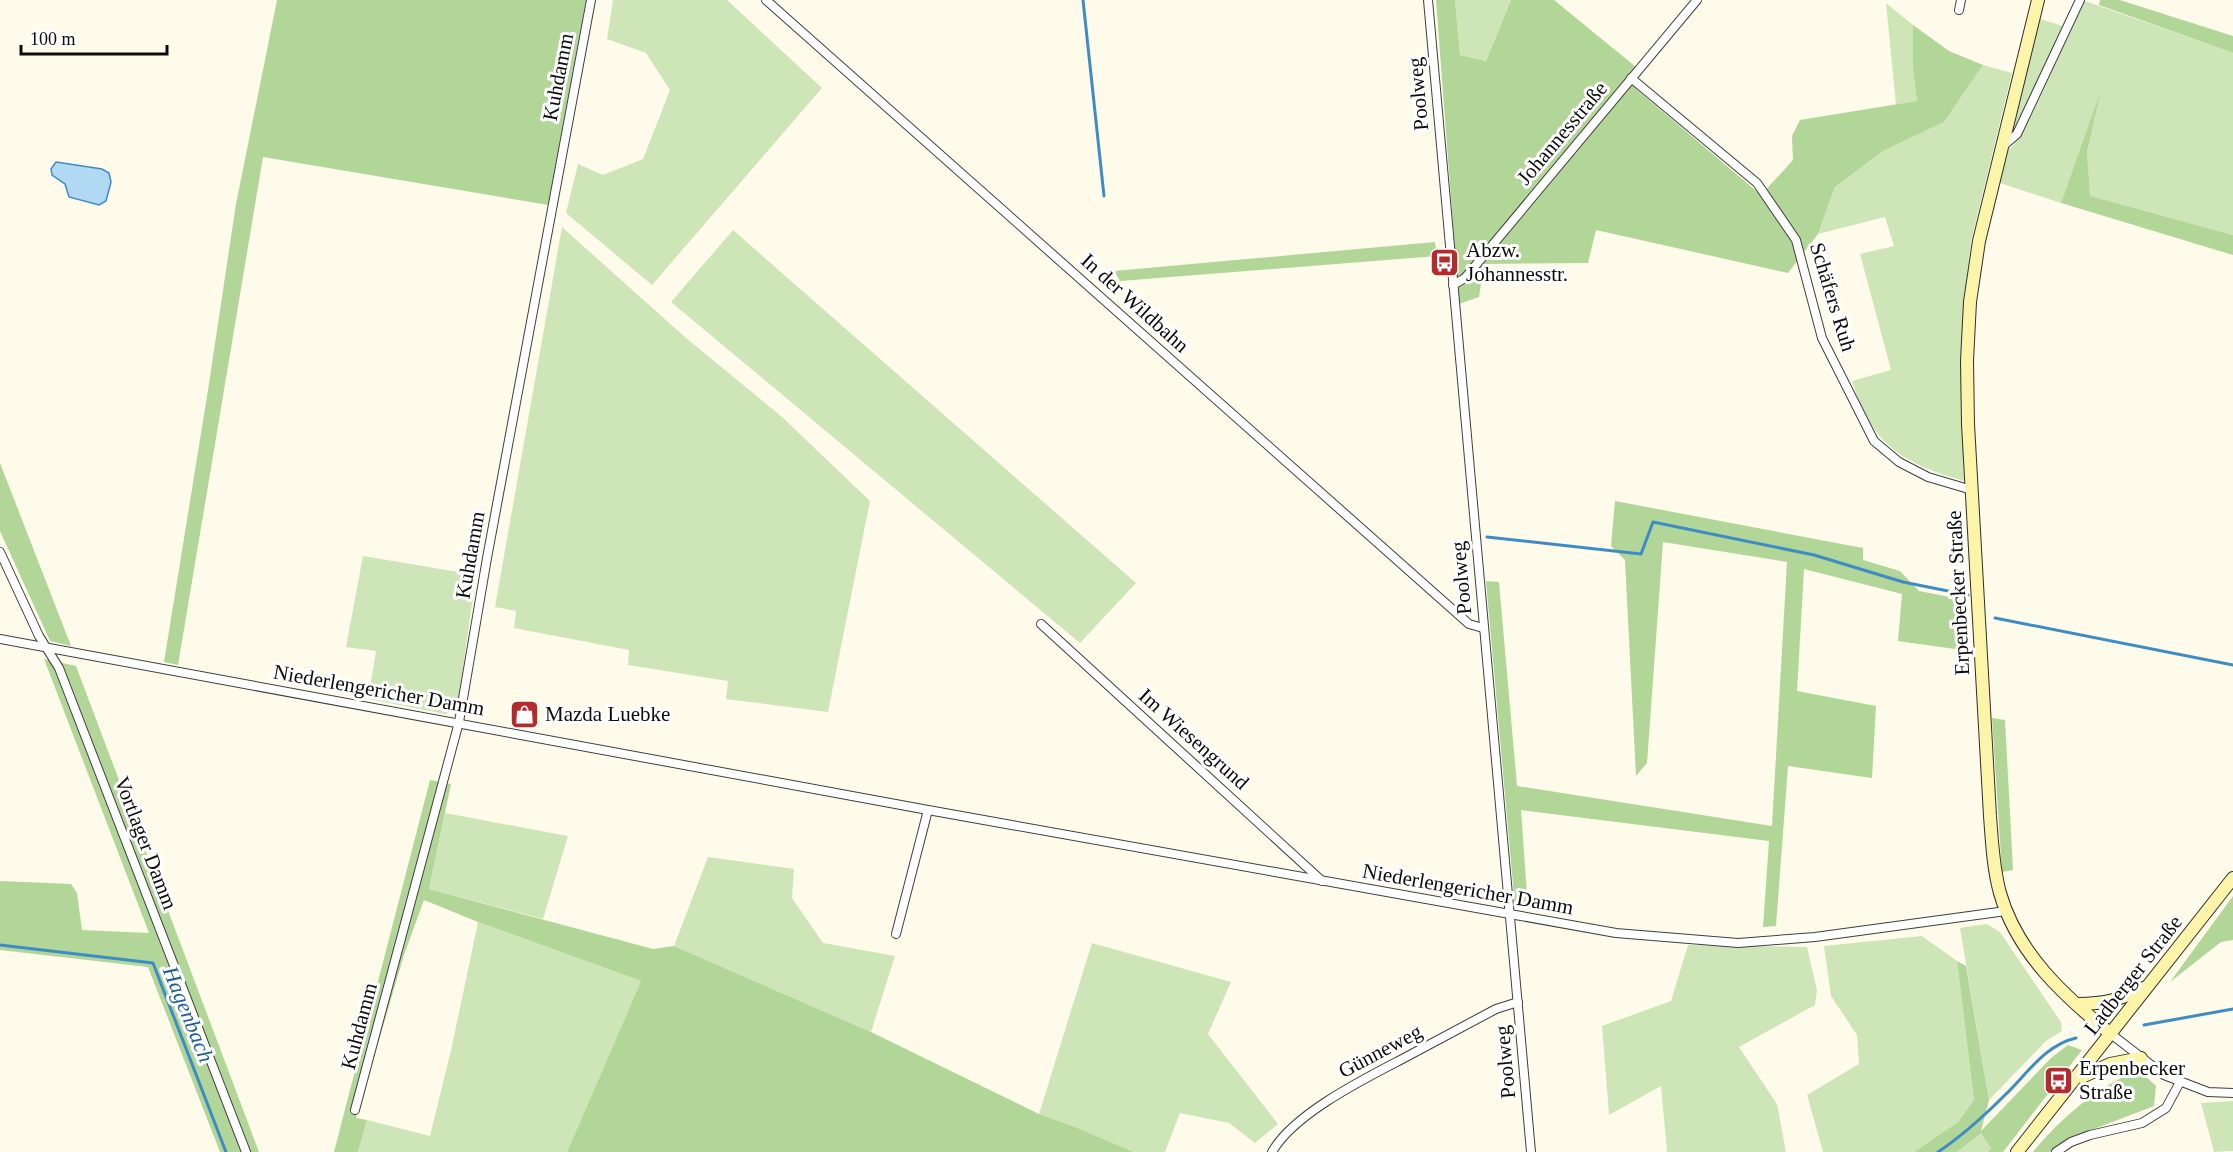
<svg xmlns="http://www.w3.org/2000/svg" width="2233" height="1152" viewBox="0 0 2233 1152" font-family="Georgia,serif">
	<style>
		.green { fill: #cee6b7 }
		.forest { fill: #b2d697 }
		.water { fill: #b2d9f3; stroke: #3d8cc6; stroke-width: 1.5 }
		.lines { fill: none; stroke-linecap: round; stroke-linejoin: round }
		.stream { stroke: #3d8cc6; stroke-width: 3 }
		.street-casing { stroke: #3f3f3f; stroke-width: 10 }
		.secondary-casing { stroke: #2e2e2e; stroke-width: 14 }
		.street { stroke: #fff; stroke-width: 8 }
		.secondary { stroke: #fbf4a9; stroke-width: 12 }
		.labels { text-anchor: middle; stroke-width: 6; stroke-linejoin: round; paint-order: stroke }
		.street-label { font-size: 21px; fill: #0c0c0c; stroke: #fff }
		.poi-label { font-size: 21px; fill: #0c0c0c; stroke: #fff; text-anchor: start }
		.water-label { font-size: 22px; font-style: italic; fill: #1c5d96; stroke: #fff }
	</style>
	<rect width="100%" height="100%" fill="#fefbeb"/>
	<g class="green">
		<polygon points="613,0 727,0 822,88 652,285 566,213 578,164 603,175 643,159 670,90 646,53 607,39"/>
		<polygon points="1455,0 1511,0 1486,61 1460,55"/>
		<polygon points="2085,1 2233,53 2233,235 2089,196 2087,153 2098,100 2061,203 2000,183 2007,152 2020,137"/>
		<polygon points="1886,3 1913,25 1913,68 1917,101 1896,105"/>
		<polygon points="2040,19 2063,26 2015,129 2009,133"/>
		<path d="M1983,65l29,8 -41,168 -7,61 -3,60 3,119c-62,-18 -92,-36 -112,-100l39,-11 -31,-116 34,-8 -9,-29 -67,17 17,-47 48,-36 61,-29z"/>
		<polygon points="562,227 686,338 781,416 870,501 828,712 726,699 728,681 628,665 629,650 514,628 516,611 495,607"/>
		<polygon points="733,230 1136,583 1080,643 671,302"/>
		<polygon points="363,556 476,575 458,704 446,714 368,699 376,651 346,647"/>
		<polygon points="445,813 568,836 543,919 429,889"/>
		<polygon points="708,857 794,869 792,898 823,943 895,956 871,1032 674,946"/>
		<polygon points="478,922 641,981 567,1152 358,1152 367,1120 430,1136 452,1046"/>
		<polygon points="1987,924 2000,932 2061,1022 2062,1031 2046,1041 1989,1100 1960,928"/>
		<polygon points="1922,936 1957,961 1974,1100 1958,1122 1914,1152 1823,1152 1807,1095 1859,1064 1857,1035 1831,996 1824,946"/>
		<polygon points="1092,943 1231,982 1208,1034 1278,1124 1255,1143 1229,1123 1180,1113 1165,1152 1132,1152 1039,1114"/>
		<polygon points="1688,945 1807,947 1817,990 1815,1005 1739,1047 1777,1104 1786,1152 1667,1152 1661,1086 1609,1115 1602,1026 1671,1001"/>
		<polygon points="2233,1101 2233,1151 2214,1152 2201,1103"/>
		<polygon points="1981,1132 1992,1148 1988,1152 1957,1152"/>
	</g>
	<g class="forest">
		<polygon points="277,0 586,0 548,205 263,157 178,665 164,662 208,390 236,204"/>
		<polygon points="1436,0 1455,0 1460,55 1486,61 1511,0 1554,0 1636,67 1636,89 1761,195 1793,160 1792,136 1800,120 1917,101 1913,68 1913,25 1949,51 1983,65 1944,122 1883,151 1835,187 1818,234 1788,273 1596,230 1588,263 1484,264 1479,297 1459,304"/>
		<polygon points="2100,0 2120,0 2233,36 2233,53 2099,5"/>
		<polygon points="2100,93 2087,153 2090,196 2233,235 2233,255 2061,203"/>
		<polygon points="1435,242 1437,256 1120,281 1114,271"/>
		<polygon points="0,463 71,646 50,641 0,531"/>
		<polygon points="1615,501 1863,548 1863,560 1900,571 1919,591 1966,600 1969,651 1898,641 1902,594 1804,569 1797,691 1876,706 1872,778 1788,766 1776,926 1763,927 1769,841 1521,810 1528,908 1515,907 1486,581 1499,582 1517,786 1772,826 1787,562 1663,542 1647,763 1636,776 1625,560 1611,546"/>
		<polygon points="44,659 76,666 259,1152 220,1152 148,967 0,950 0,881 71,884 77,893 82,930 149,933"/>
		<polygon points="1992,718 2005,720 2013,870 2002,872"/>
		<polygon points="430,780 451,784 429,889 653,949 674,946 871,1032 1039,1114 1077,1128 1133,1152 567,1152 641,981 478,922 424,900 404,955 356,1118 367,1120 358,1152 334,1152"/>
		<polygon points="2233,896 2233,940 2221,942 2170,982"/>
		<polygon points="1957,961 1966,966 1989,1100 1981,1131 2051,1058 2068,1045 2082,1050 2003,1152 1988,1152 1991,1148 1981,1133 1957,1152 1914,1152 1958,1122 1974,1100"/>
		<path d="M2139,1070l17,16 -2,20 -86,33 -18,13h-17c28,-34 65,-66 106,-82z"/>
	</g>
	<polygon class="water" points="56,162 102,169 109,173 111,182 106,201 99,205 69,197 65,184 52,175 51,169"/>
	<g class="lines">
		<g class="stream">
			<polyline points="1083,0 1104,196"/>
			<polyline points="1487,537 1641,554 1653,522 1814,555 1903,582 1968,595"/>
			<polyline points="1995,618 2233,665"/>
			<polyline points="0,945 153,963 226,1152"/>
			<polyline points="2144,1025 2233,1009"/>
			<path d="M1938,1152c24,-16 47,-37 67,-57 22,-21 40,-50 71,-57"/>
		</g>
		<defs>
			<g id="street">
				<polyline points="766,0 1469,624 1483,628"/>
				<polyline points="1428,0 1531,1152"/>
				<polyline points="1959,10 1961,0"/>
				<polyline points="1631,78 1757,183 1796,240 1822,338 1874,441 1899,462 1928,477 1972,490"/>
				<polyline points="2002,147 2017,134 2080,0"/>
				<polyline points="1453,285 1465,278 1697,0"/>
				<polyline points="0,552 39,636 59,668 246,1152"/>
				<polyline points="1041,624 1322,881"/>
				<polyline points="0,639 928,810 1616,933 1738,943 1815,937 2006,911"/>
				<polyline points="896,934 928,810"/>
				<polyline points="2111,1034 2164,1075 2208,1092 2233,1093"/>
				<polyline points="355,1110 459,722 487,558 591,0"/>
				<path d="M1272,1152c22,-39 94,-74 134,-95 30,-16 60,-32 90,-48l22,-7"/>
				<polyline points="2056,1152 2071,1142 2090,1135 2142,1123 2166,1108 2180,1082"/>
			</g>
			<g id="secondary">
				<path d="M2038,0l-59,241 -9,61 -3,59 1,63 22,392c2,25 3,52 10,77 17,60 64,103 111,141"/>
				<path d="M2078,1004c26,0 45,-5 68,-17"/>
				<polyline points="2082,1077 2110,1064 2141,1058"/>
				<polyline points="2017,1152 2233,878"/>
			</g>
		</defs>
		<use href="#street" class="street-casing"/>
		<use href="#secondary" class="secondary-casing"/>
		<use href="#street" class="street"/>
		<use href="#secondary" class="secondary"/>
	</g>
	<defs>
		<symbol id="bus-square" viewBox="-11 -11 22 22"><rect x="-9" y="-9" width="18" height="18" rx="4" fill="#b42b2e" stroke="#fff"/><path d="M-5-6H5V4H4V6H2V4H-2V6H-4V4H-5ZM-3.5-4V0h7V-4ZM-3.5 1.2v1.5H-2V1.2ZM2 1.2v1.5H3.5V1.2Z" fill="#fff"/></symbol>
		<symbol id="shop-square" viewBox="-11 -11 22 22"><rect x="-9" y="-9" width="18" height="18" rx="4" fill="#b42b2e" stroke="#fff"/><path d="M-5-2.5h2.3a2.7 3.5 0 0 1 5.4 0H5L5.5 6h-11ZM-1.5-2.5h3a1.5 2.3 0 0 0-3 0Z" fill="#fff"/></symbol>
	</defs>
	<g fill-rule="evenodd">
		<use href="#bus-square" x="1428" y="246" width="33" height="33"/>
		<use href="#shop-square" x="508" y="698" width="33" height="33"/>
		<use href="#bus-square" x="2042" y="1064" width="33" height="33"/>
	</g>
	<g class="labels">
		<g class="street-label">
			<text transform="translate(558 77) rotate(-79)" y="7">Kuhdamm</text>
			<text transform="translate(1418 94) rotate(-95)" y="7">Poolweg</text>
			<text transform="translate(1562 133) rotate(-50)" y="7">Johannesstraße</text>
			<text transform="translate(1833 297) rotate(73)" y="7">Schäfers Ruh</text>
			<text transform="translate(1135 303) rotate(42)" y="7">In der Wildbahn</text>
			<text transform="translate(470 555) rotate(-80)" y="7">Kuhdamm</text>
			<text transform="translate(1461 578) rotate(-95)" y="7">Poolweg</text>
			<text transform="translate(1958 593) rotate(-93)" y="7">Erpenbecker Straße</text>
			<text transform="translate(379 690) rotate(10)" y="7">Niederlengericher Damm</text>
			<text transform="translate(1194 739) rotate(42)" y="7">Im Wiesengrund</text>
			<text transform="translate(146 843) rotate(69)" y="7">Vortlager Damm</text>
			<text transform="translate(1468 889) rotate(10)" y="7">Niederlengericher Damm</text>
			<text transform="translate(2133 975) rotate(-52)" y="7">Ladberger Straße</text>
			<text transform="translate(359 1026) rotate(-75)" y="7">Kuhdamm</text>
			<text transform="translate(1380 1051) rotate(-28)" y="7">Günneweg</text>
			<text transform="translate(1505 1062) rotate(-95)" y="7">Poolweg</text>
		</g>
		<g class="poi-label">
			<text x="1466" y="257">Abzw.<tspan x="1466" dy="24">Johannesstr.</tspan></text>
			<text x="545" y="721">Mazda Luebke</text>
			<text x="2079" y="1075">Erpenbecker<tspan x="2079" dy="24">Straße</tspan></text>
		</g>
		<g class="water-label">
			<text transform="translate(189 1014) rotate(68)" y="8">Hagenbach</text>
		</g>
	</g>
	<path d="M21 45v9h146v-9" fill="none" stroke="#0c0c0c" stroke-width="3"/>
	<text x="30" y="45" font-size="18" fill="#0c0c0c" stroke="#ffffff" stroke-width="4.5" paint-order="stroke">100 m</text>
</svg>
